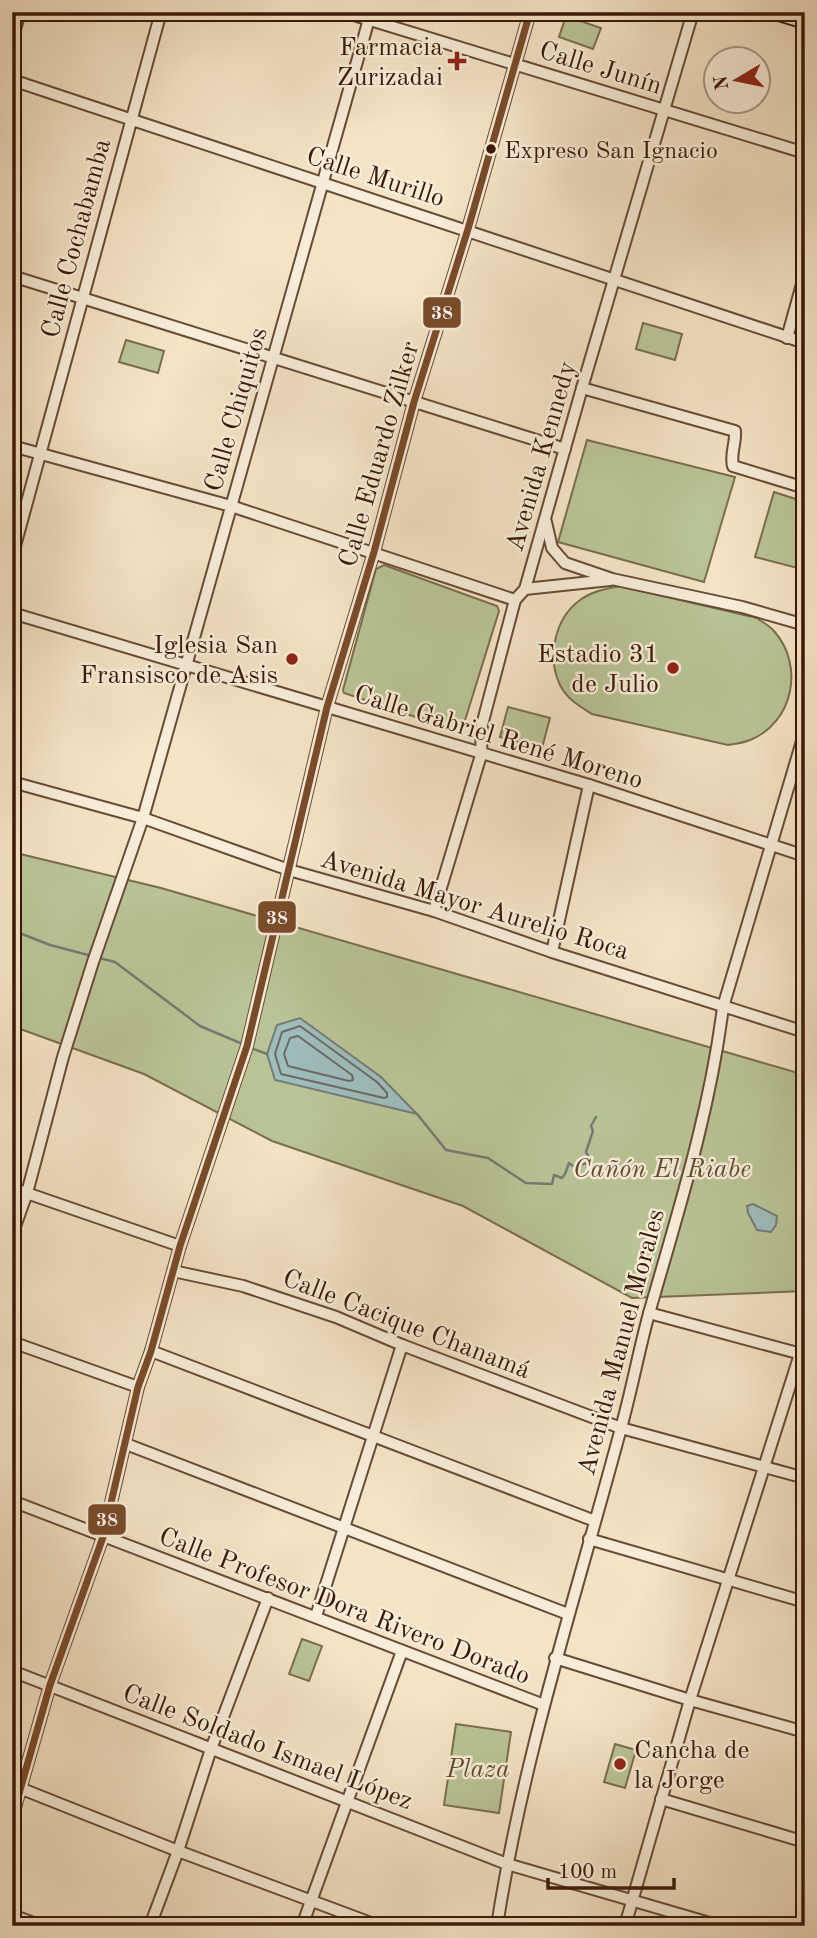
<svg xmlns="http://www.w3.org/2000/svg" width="817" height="1938" viewBox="0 0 817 1938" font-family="'Old Standard TT',serif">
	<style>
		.green { fill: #b9c496; stroke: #7a6e4e; stroke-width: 2 }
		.water { fill: #9ebdbd; stroke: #767b74; stroke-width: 2 }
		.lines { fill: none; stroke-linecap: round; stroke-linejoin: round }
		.shore { stroke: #6c6a62; stroke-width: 2 }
		.stream { stroke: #767b74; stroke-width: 2.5 }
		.minor-casing { stroke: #684b36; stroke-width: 14 }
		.major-casing { stroke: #3a1807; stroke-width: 18 }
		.minor { stroke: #f8edd9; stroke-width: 10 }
		.major { stroke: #f4e3c5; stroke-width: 14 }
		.bus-1-casing { stroke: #f8edd9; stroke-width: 12 }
		.bus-1 { stroke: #7a4b2a; stroke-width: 7 }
		.poi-dot { fill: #8f2418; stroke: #f8edd9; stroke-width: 2.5 }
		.bus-dot { fill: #3a1807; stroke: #f8edd9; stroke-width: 2.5 }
		.labels { text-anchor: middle; stroke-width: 5; stroke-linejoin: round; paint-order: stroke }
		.bus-label { font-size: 24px; fill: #3a1807; stroke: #f8edd9; text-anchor: start }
		.poi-label { font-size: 26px; fill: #3a1807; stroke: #f8edd9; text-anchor: end }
		.street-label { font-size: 26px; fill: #3a1807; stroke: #f8edd9 }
		.park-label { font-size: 26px; font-style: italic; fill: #604c32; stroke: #f8edd9 }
		.line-badge { stroke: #f8edd9; stroke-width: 2.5 }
		.badge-label { font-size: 19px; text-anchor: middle; font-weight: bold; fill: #fff }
	</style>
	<rect width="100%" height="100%" fill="#f4e3c5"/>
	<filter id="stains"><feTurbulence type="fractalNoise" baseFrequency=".00286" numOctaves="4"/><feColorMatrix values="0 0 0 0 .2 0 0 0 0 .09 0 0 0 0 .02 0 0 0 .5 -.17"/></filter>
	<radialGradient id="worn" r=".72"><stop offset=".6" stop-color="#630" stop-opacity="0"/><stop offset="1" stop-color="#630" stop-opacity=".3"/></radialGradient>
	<g class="green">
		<polygon points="566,16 601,28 593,49 559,37"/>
		<polygon points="643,323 682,334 675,360 636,349"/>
		<polygon points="126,340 164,351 158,373 119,362"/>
		<polygon points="587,440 735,477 704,582 558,542"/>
		<polygon points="774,492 805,502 805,570 755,557"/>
		<polygon points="384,565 497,606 499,611 462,730 457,731 344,693 343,690 376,569"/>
		<path d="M620,586l137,32c5,4 13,8 17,13 31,35 19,92 -24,109 -7,3 -15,4 -22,5l-136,-31c-13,-8 -25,-15 -32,-29 -13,-27 -6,-66 20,-85 12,-9 26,-11 40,-14z"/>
		<polygon points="508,707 550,718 542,748 500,737"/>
		<polygon points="12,852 161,888 805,1075 805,1291 632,1298 463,1206 272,1141 144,1074 12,1026"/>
		<polygon points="302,1639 322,1646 309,1681 289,1674"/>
		<polygon points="456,1724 511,1732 499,1813 444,1805"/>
		<polygon points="615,1744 636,1750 625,1788 604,1782"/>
	</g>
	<g class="water">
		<polygon points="300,1018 381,1077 417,1114 275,1080 267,1054 277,1025"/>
		<polygon points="753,1204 777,1216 776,1225 771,1232 757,1230 748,1213 747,1206"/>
	</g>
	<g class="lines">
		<g class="shore">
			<polygon points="300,1026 377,1082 387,1093 387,1097 384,1098 281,1074 275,1054 282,1032"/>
			<polygon points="298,1036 352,1075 353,1080 349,1081 288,1066 284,1054 290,1038"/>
		</g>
		<g class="stream">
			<polyline points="12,930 50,945 92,956"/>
			<polyline points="99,958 115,962 200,1026 245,1045"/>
			<polyline points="251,1048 267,1054"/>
			<polyline points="417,1114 446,1150 488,1158 526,1183 552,1184 554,1175 562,1178 565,1174 569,1163 573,1166 589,1163 590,1159 586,1152 593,1131 591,1126 596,1117"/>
		</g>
		<defs>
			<g id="minor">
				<polyline points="344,12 805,153"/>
				<polyline points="12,40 20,12"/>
				<polyline points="12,80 805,343"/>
				<polyline points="12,276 565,449"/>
				<polyline points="787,338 805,273"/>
				<path d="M582,388l153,43c1,12 -5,23 -2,35l72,22"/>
				<polyline points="12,446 231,506 515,600"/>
				<polyline points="546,522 552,548 565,563 612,579 742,607 805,625"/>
				<polyline points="12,557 161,12"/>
				<polyline points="525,589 610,580"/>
				<polyline points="12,613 589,785 805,856"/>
				<polyline points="12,782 143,818 289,870 434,911 552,952 805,1032"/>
				<polyline points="434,911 481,755 482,725 515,600 525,589 582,388 693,12"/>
				<polyline points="552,952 589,785"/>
				<polyline points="12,1188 180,1246"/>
				<polyline points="12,1235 27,1193 63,1057 93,962 143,818 371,12"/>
				<polyline points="173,1271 243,1286 336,1317 402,1345 621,1428 805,1478"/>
				<polyline points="649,1313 805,1355"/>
				<polyline points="12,1342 138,1387"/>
				<polyline points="151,1351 595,1521"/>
				<polyline points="126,1444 568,1614"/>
				<polyline points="12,1501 544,1705"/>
				<polyline points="589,1539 805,1602"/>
				<polyline points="316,1616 402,1345"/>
				<polyline points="555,1658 690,1700 805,1732"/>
				<polyline points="12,1671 507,1864 720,1926"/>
				<polyline points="12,1785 178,1851 379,1926"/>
				<polyline points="661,1799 805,1842"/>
				<polyline points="12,1818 50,1685 103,1537 138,1387 151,1351 180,1246 247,1046 327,707 374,552 414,402 468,229 530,12"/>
				<polyline points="12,1915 42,1926"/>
				<polyline points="150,1926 178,1851 211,1749 268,1598"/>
				<polyline points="302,1926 402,1651"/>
				<path d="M497,1926c26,-170 80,-333 124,-498 11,-39 18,-79 29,-118 29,-101 60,-199 73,-303l82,-276"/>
				<polyline points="625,1926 690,1700 800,1354"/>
			</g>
			<polyline id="major" points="775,12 805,21"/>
		</defs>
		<use href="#minor" class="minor-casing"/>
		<use href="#major" class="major-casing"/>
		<use href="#minor" class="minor"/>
		<use href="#major" class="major"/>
		<defs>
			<polyline id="bus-1" points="12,1818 50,1685 103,1537 138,1387 151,1351 180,1246 247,1046 327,707 374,552 414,402 468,229 530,12"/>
		</defs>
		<use href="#bus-1" class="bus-1-casing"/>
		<use href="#bus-1" class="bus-1"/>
	</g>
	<g class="poi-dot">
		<path d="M453.5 50.5h7v7h7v7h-7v7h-7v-7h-7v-7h7z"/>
		<circle cx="292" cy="659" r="7"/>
		<circle cx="673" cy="668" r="7"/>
		<circle cx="620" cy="1764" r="7"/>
	</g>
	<circle class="bus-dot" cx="491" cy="149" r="6"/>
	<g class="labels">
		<g class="bus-label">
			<text x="504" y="158">Expreso San Ignacio</text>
		</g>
		<g class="poi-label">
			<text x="443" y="55">Farmacia<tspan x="443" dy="30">Zurizadai</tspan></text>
			<text x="278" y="653">Iglesia San<tspan x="278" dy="30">Fransisco de Asis</tspan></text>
			<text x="659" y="662">Estadio 31<tspan x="659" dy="30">de Julio</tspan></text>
			<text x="634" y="1758" text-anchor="start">Cancha de<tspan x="634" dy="30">la Jorge</tspan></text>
		</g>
		<g class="street-label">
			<text transform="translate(601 67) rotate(17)" y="9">Calle Junín</text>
			<text transform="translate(376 176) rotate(18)" y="9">Calle Murillo</text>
			<text transform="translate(75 238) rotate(-75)" y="9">Calle Cochabamba</text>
			<text transform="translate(235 409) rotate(-74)" y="9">Calle Chiquitos</text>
			<text transform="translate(378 454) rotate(-74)" y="9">Calle Eduardo Zilker</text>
			<text transform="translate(540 456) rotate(-74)" y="9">Avenida Kennedy</text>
			<text transform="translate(499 736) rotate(17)" y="9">Calle Gabriel René Moreno</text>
			<text transform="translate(475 904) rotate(17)" y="9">Avenida Mayor Aurelio Roca</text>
			<text transform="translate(407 1323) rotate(21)" y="9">Calle Cacique Chanamá</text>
			<text transform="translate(620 1342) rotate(-75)" y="9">Avenida Manuel Morales</text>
			<text transform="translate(345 1605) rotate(21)" y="9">Calle Profesor Dora Rivero Dorado</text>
			<text transform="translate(268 1746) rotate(21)" y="9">Calle Soldado Ismael López</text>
		</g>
		<g class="park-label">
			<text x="662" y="1177">Cañón El Riabe</text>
			<text x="478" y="1777">Plaza</text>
		</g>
	</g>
	<g class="line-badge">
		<rect x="422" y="296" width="40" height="33" rx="7" fill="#7a4b2a"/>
		<rect x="257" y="900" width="40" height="34" rx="7" fill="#7a4b2a"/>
		<rect x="87" y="1503" width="40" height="33" rx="7" fill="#7a4b2a"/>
	</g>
	<g class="badge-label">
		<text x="442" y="319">38</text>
		<text x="277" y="924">38</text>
		<text x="107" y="1526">38</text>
	</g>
	<rect width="817" height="1938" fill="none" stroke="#f4e3c5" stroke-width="42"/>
	<rect x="14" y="14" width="789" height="1910" fill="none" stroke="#3a1807" stroke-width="3.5"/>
	<rect x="21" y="21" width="775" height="1896" fill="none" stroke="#3a1807" stroke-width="2"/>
	<g transform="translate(737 80) rotate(260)"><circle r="33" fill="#f8edd9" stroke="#ac9885" stroke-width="2"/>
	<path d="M0-5L12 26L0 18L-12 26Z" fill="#8f2418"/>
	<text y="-10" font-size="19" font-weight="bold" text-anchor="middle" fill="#3a1807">N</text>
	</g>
	<path d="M548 1878v10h126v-10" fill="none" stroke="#3a1807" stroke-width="3.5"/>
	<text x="558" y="1878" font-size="21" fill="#3a1807" stroke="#f8edd9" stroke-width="5" paint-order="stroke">100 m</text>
	<rect width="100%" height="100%" filter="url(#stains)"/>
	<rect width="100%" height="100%" fill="url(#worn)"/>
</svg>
